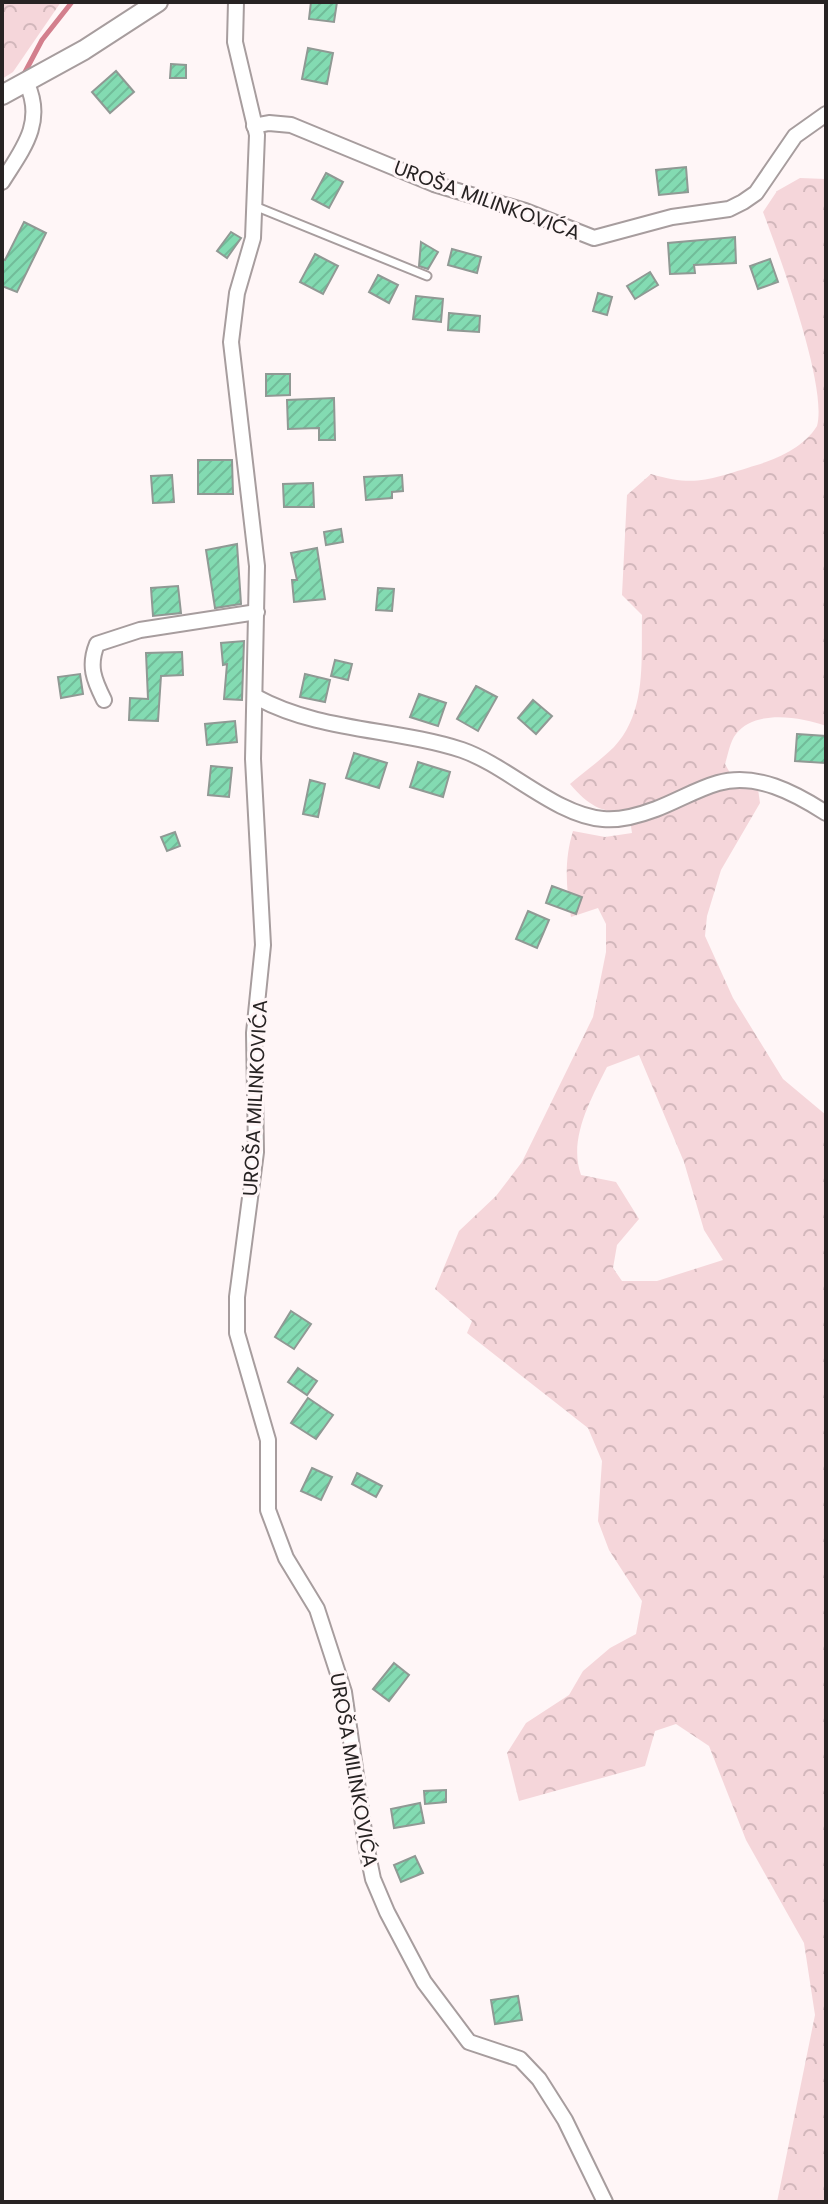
<svg xmlns="http://www.w3.org/2000/svg" width="828" height="2204" viewBox="0 0 828 2204" font-family="Poppins,sans-serif">
	<style>
		.forest { fill: url(#forest-crowns); fill-rule: evenodd }
		.lines { fill: none; stroke-linecap: round; stroke-linejoin: round }
		.stream { stroke: #d37f8d; stroke-width: 5 }
		.building { fill: url(#building-hatch); stroke: #909994; stroke-width: 2 }
		.service-casing { stroke: #a79d9e; stroke-width: 11 }
		.minor-casing { stroke: #a79d9e; stroke-width: 18 }
		.tertiary-casing { stroke: #a79d9e; stroke-width: 22 }
		.service { stroke: #fff; stroke-width: 7 }
		.minor { stroke: #fff; stroke-width: 14 }
		.tertiary { stroke: #fff; stroke-width: 18 }
		.labels { text-anchor: middle; stroke-width: 6; stroke-linejoin: round; paint-order: stroke }
		.street-label { font-size: 20px; fill: #272323; stroke: #fff6f7 }
	</style>
	<defs>
		<pattern id="forest-crowns" width="20" height="18" patternUnits="userSpaceOnUse" patternTransform="scale(2)"><rect width="20" height="18" fill="#f5d6da"/><path d="M2 6a3 3 0 1 1 6 0M12 15a3 3 0 1 1 6 0" fill="none" stroke="#d2b7bb"/></pattern>
		<pattern id="building-hatch" width="6" height="6" patternUnits="userSpaceOnUse" patternTransform="scale(2)"><rect width="6" height="6" fill="#83dbb2"/><path d="M-1 1l2-2M0 6l6-6M5 7l2-2" fill="none" stroke="#71bc99"/></pattern>
	</defs>
	<rect width="100%" height="100%" fill="#fff6f7"/>
	<g class="forest">
		<polygon points="2,2 61,2 13,72 2,79"/>
		<path d="M800,178l26,1v547c-25,-9 -71,-17 -90,8 -6,7 -8,21 -11,30l5,9 26,2 4,28 -39,67 -14,46 -2,20 28,62 50,81 43,36v1087h-49l38,-187 -11,-72 -58,-103 -37,-94 -33,-22 -21,7 -10,35 -126,35 -12,-48 19,-30 43,-28 14,-24 27,-23 26,-14 6,-33 -33,-51 -11,-29 4,-60 -14,-33 -121,-95 5,-12 -37,-32 24,-58 37,-35 26,-34 71,-145 13,-65v-28l-8,-16 -27,9c-5,-30 -7,-57 2,-86l32,6 27,-4 -3,-20c-29,-1 -40,-7 -59,-29 14,-12 31,-24 44,-37 33,-35 27,-87 28,-132l-20,-20 5,-100 24,-21c46,14 62,4 106,-9 22,-7 47,-18 60,-39 11,-39 -38,-172 -54,-214l14,-21zM639,1055l45,107 20,68 19,30 -66,21h-35l-9,-13 4,-23 22,-26 -23,-37 -35,-7c-13,-36 10,-76 26,-108z"/>
	</g>
	<g class="lines">
		<polyline class="stream" points="24,74 42,40 72,2"/>
	</g>
	<g class="building">
		<polygon points="311,2 337,2 334,22 309,19"/>
		<polygon points="308,48 333,53 327,84 302,79"/>
		<polygon points="171,64 186,65 186,78 170,78"/>
		<polygon points="116,71 134,92 110,113 92,92"/>
		<polygon points="686,167 688,192 659,195 656,170"/>
		<polygon points="326,173 343,182 329,208 312,199"/>
		<polygon points="24,222 46,233 17,292 2,286 2,259 5,260"/>
		<polygon points="231,232 241,238 227,258 217,251"/>
		<polygon points="735,237 736,263 694,265 695,273 670,274 668,243"/>
		<polygon points="421,242 438,252 428,269 419,266"/>
		<polygon points="452,249 481,257 477,273 448,265"/>
		<polygon points="315,254 338,266 323,294 300,282"/>
		<polygon points="770,259 778,282 758,289 750,266"/>
		<polygon points="650,272 658,285 635,299 627,286"/>
		<polygon points="378,275 398,285 389,303 369,292"/>
		<polygon points="598,293 612,297 607,315 593,311"/>
		<polygon points="416,296 443,299 441,322 413,319"/>
		<polygon points="449,313 480,316 479,332 448,330"/>
		<polygon points="266,374 290,374 290,395 266,396"/>
		<polygon points="334,398 335,440 319,440 319,428 288,429 287,400"/>
		<polygon points="198,460 232,460 233,494 198,494"/>
		<polygon points="172,475 174,502 153,503 151,476"/>
		<polygon points="402,475 403,491 392,492 392,498 366,500 364,477"/>
		<polygon points="313,483 314,507 284,507 283,484"/>
		<polygon points="341,529 343,542 326,545 324,532"/>
		<polygon points="237,544 241,604 215,608 206,550"/>
		<polygon points="317,548 325,599 294,602 292,580 297,580 291,553"/>
		<polygon points="178,586 181,613 153,616 151,588"/>
		<polygon points="378,588 394,589 392,611 376,610"/>
		<polygon points="244,641 242,700 224,699 227,664 223,665 221,643"/>
		<polygon points="182,652 183,675 161,676 158,721 129,720 130,698 148,699 146,653"/>
		<polygon points="335,660 352,664 348,680 331,676"/>
		<polygon points="80,674 83,694 61,698 58,677"/>
		<polygon points="305,674 330,680 325,702 300,697"/>
		<polygon points="476,686 497,697 478,731 457,719"/>
		<polygon points="419,694 446,703 438,726 410,717"/>
		<polygon points="533,700 552,716 536,734 518,718"/>
		<polygon points="235,721 237,742 207,745 205,724"/>
		<polygon points="797,734 826,736 825,763 795,761"/>
		<polygon points="354,753 387,763 379,788 346,778"/>
		<polygon points="418,762 450,772 443,797 410,787"/>
		<polygon points="211,766 232,768 229,797 208,795"/>
		<polygon points="310,780 325,784 318,817 303,814"/>
		<polygon points="175,832 180,846 167,851 161,837"/>
		<polygon points="552,886 582,897 576,914 546,903"/>
		<polygon points="528,911 549,920 537,948 516,939"/>
		<polygon points="291,1311 311,1324 294,1349 275,1337"/>
		<polygon points="298,1368 317,1381 307,1395 288,1382"/>
		<polygon points="308,1398 333,1415 316,1439 291,1423"/>
		<polygon points="312,1468 332,1477 321,1500 301,1491"/>
		<polygon points="357,1473 382,1486 376,1497 352,1484"/>
		<polygon points="394,1663 409,1675 389,1701 373,1689"/>
		<polygon points="446,1790 446,1802 425,1804 424,1791"/>
		<polygon points="420,1803 424,1823 394,1828 391,1809"/>
		<polygon points="415,1856 423,1873 401,1882 394,1865"/>
		<polygon points="518,1996 522,2020 495,2024 491,2000"/>
	</g>
	<g class="lines">
		<defs>
			<polyline id="service" points="257,207 427,276"/>
			<g id="minor">
				<polyline points="236,2 235,42 257,135 253,238 237,293 231,342 257,566 253,759 263,945 254,1033 256,1152 237,1297 237,1333 268,1440 268,1510 286,1558 317,1609 344,1692 366,1845 373,1879 387,1912 424,1982 469,2042 520,2059 539,2079 565,2120 605,2202"/>
				<polyline points="254,126 269,123 291,125 434,184 525,211 594,238 672,217 729,209 743,202 756,193 795,136 826,114"/>
				<path d="M2,182c20,-32 43,-59 25,-98"/>
				<path d="M256,697c64,35 138,31 206,53 46,16 93,65 141,69 18,2 37,-4 53,-10 21,-8 41,-20 62,-26 38,-11 77,10 108,30"/>
				<path d="M104,700c-10,-20 -16,-34 -7,-56l43,-14 117,-18"/>
			</g>
			<polyline id="tertiary" points="2,95 84,50 158,2"/>
		</defs>
		<use href="#service" class="service-casing"/>
		<use href="#minor" class="minor-casing"/>
		<use href="#tertiary" class="tertiary-casing"/>
		<use href="#service" class="service"/>
		<use href="#minor" class="minor"/>
		<use href="#tertiary" class="tertiary"/>
	</g>
	<g class="labels">
		<g class="street-label">
			<text transform="translate(487 200) rotate(20)" y="7">UROŠA MILINKOVIĆA</text>
			<text transform="translate(255 1098) rotate(-87)" y="7">UROŠA MILINKOVIĆA</text>
			<text transform="translate(354 1770) rotate(80)" y="7">UROŠA MILINKOVIĆA</text>
		</g>
	</g>
	<rect width="828" height="2204" fill="none" stroke="#272323" stroke-width="8"/>
</svg>
